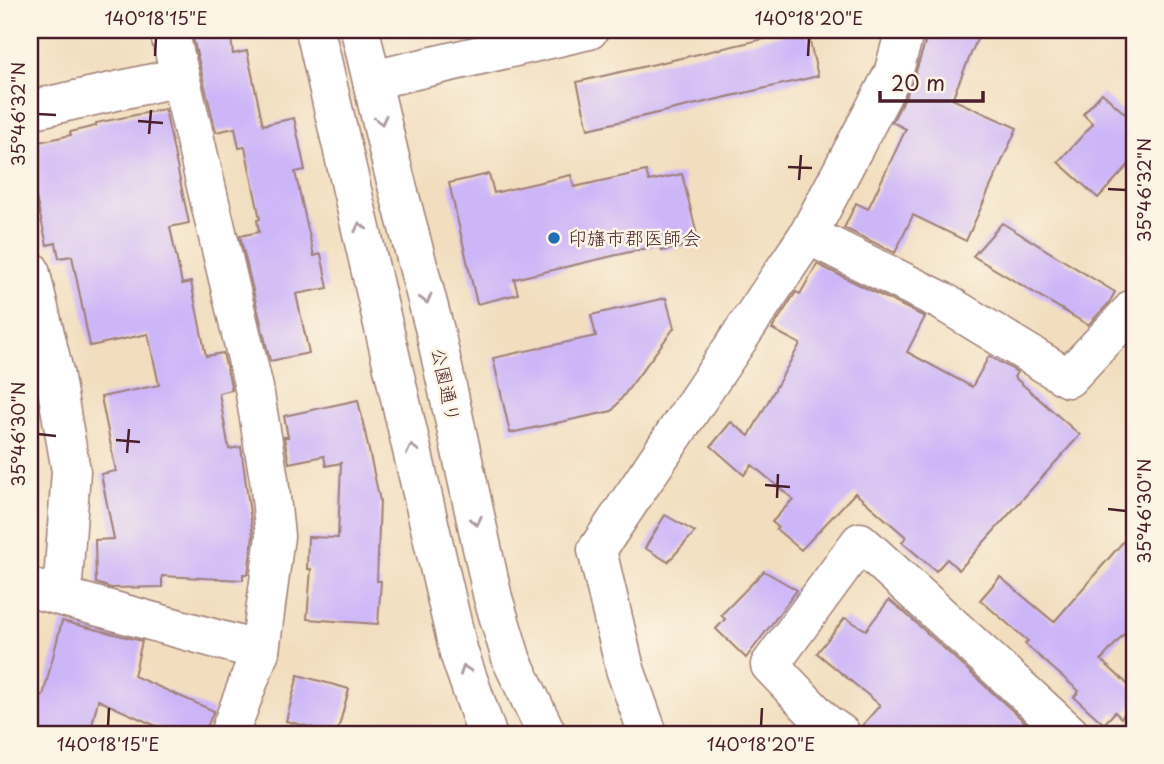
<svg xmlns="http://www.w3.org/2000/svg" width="1164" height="764" viewBox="0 0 1164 764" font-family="'Playpen Sans','Klee One',sans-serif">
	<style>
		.building { fill: #cdb6f8 }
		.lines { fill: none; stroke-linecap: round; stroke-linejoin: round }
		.minor-casing { stroke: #9e7e75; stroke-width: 41 }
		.tertiary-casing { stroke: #9e7e75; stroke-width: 41 }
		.minor { stroke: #fff; stroke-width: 38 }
		.tertiary { stroke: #fff; stroke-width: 38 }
		.oneway { stroke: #ae9aa0 }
		.ticks { fill: none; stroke: #4a1f2b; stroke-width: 2.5 }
		.poi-dot { fill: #1f6fb2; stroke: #fcf5e5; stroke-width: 2.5 }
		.labels { text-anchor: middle; stroke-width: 5; stroke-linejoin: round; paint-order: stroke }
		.poi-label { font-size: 19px; fill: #4a1f2b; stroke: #fcf5e5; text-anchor: start }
		.street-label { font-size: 19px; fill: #4a1f2b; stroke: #fcf5e5 }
		.neatline { fill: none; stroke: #4a1f2b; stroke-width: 2.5 }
		.ticks-label { font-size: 18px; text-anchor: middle; fill: #4a1f2b }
	</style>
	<rect width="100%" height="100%" fill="#fcf5e5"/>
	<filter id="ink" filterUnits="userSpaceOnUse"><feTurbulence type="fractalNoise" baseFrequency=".0143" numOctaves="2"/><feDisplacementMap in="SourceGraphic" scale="14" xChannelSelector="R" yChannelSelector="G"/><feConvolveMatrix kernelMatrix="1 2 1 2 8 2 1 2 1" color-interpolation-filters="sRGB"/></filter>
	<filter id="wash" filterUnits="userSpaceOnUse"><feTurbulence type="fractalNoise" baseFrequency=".00686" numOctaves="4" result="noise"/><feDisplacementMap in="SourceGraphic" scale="28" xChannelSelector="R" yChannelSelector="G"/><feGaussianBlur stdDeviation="1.57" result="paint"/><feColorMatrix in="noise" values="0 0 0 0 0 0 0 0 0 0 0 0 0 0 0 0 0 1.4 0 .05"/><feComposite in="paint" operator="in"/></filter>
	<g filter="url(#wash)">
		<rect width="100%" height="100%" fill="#f2debf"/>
		<g id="blocks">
			<g class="building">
				<polygon points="191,30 230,30 233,54 247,51 263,125 294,118 305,170 295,172 314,256 321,254 328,288 296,294 309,353 270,361 240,236 259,232 257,220 260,219 245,147 239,148 235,128 216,132"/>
				<polygon points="802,30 807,30 818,76 588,129 577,82"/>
				<polygon points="929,30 981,30 952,99 1017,128 966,241 913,215 895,253 844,228 856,203 868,209 906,129 892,122 912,84"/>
				<polygon points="1102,93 1134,122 1134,159 1098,198 1058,162 1093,124 1083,114"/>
				<polygon points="165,109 189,223 170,227 182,284 191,282 206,356 223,353 232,390 219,393 229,449 241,447 253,536 248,574 243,574 243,580 162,576 162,587 111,588 96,583 95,540 114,539 101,474 116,471 101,397 159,385 148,334 90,346 72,256 59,258 56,243 47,245 30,172 30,144 71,135 70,132 96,126 96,123"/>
				<polygon points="646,171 649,181 682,174 699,243 662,251 660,245 514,279 518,294 477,304 449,183 489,174 494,193 571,175 574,187"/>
				<polygon points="1002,223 1115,292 1109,303 1088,325 973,256"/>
				<polygon points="817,264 925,317 907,352 972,387 989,356 1017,372 1014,377 1080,435 959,570 947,559 936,571 902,542 906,537 855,493 801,550 776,529 778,527 772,522 793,499 752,465 744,475 711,446 731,422 749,436 800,344 772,329 796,292 800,294"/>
				<polygon points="666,298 674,328 612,411 510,433 493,358 596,336 591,315"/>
				<polygon points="358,400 380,501 377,581 381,581 378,624 307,619 311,569 307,569 308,537 338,538 341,463 326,466 324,456 289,463 284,437 288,437 284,416"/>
				<polygon points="665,515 695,532 668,562 645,548"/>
				<polygon points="1134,529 1134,623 1101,660 1134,690 1134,703 1121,718 1115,712 1104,724 1074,697 1079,691 1025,644 1028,641 980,600 1000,577 1054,622"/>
				<polygon points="764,571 797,590 746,658 716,629 725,619 721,615"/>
				<polygon points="889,600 904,612 1038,734 863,734 861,727 880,705 817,653 845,618 866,630"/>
				<polygon points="62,621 142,641 134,676 214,711 204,734 174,734 98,700 90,734 30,734 30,692 43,696"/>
				<polygon points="298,675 349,689 337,734 286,721"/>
			</g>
		</g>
	</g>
	<g filter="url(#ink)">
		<use href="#blocks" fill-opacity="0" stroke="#9e7e75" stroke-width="2"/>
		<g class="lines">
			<defs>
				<g id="minor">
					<polyline points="169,30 254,388 269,479 275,536 260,651 229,734"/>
					<polyline points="372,80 589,30"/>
					<polyline points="30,110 180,77"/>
					<polyline points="808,235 942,301 1068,378 1134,308"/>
					<polyline points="30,270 54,372 71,471 62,596"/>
					<polyline points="30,588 260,651"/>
					<polyline points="648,734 625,669 597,550 808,235 893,74 905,30"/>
					<polyline points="841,734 825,723 770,665 860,542 1070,734"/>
				</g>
				<g id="tertiary">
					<polyline points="315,30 459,653 487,734"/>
					<polyline points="360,30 391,162 435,331 493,598 512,661 547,734"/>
				</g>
			</defs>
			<use href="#minor" class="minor-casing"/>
			<use href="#tertiary" class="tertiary-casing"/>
			<use href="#minor" class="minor"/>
			<use href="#tertiary" class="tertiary"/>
		</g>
		<defs><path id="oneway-chevron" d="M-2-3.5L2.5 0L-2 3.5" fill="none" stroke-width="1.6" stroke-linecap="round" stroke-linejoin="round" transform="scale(1.75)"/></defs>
		<g class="oneway">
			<use href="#oneway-chevron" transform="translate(381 120) rotate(77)"/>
			<use href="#oneway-chevron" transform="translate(360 227) rotate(-103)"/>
			<use href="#oneway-chevron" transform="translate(426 299) rotate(75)"/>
			<use href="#oneway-chevron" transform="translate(412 449) rotate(-103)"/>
			<use href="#oneway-chevron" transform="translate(476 521) rotate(78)"/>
			<use href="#oneway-chevron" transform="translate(465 670) rotate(-109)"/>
		</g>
	</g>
	<path class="ticks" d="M155,56l1,-18M808,56l1,-18M38,114l18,1M138,121l25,2M149,134l2,-24M788,167l24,1M799,180l2,-25M1108,189l18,1M38,434l18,2M116,440l24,2M127,453l2,-24M765,485l25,2M777,498l1,-24M1108,509l18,2M108,726l1,-18M761,726l1,-18"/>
	<circle class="poi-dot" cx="554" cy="238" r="7"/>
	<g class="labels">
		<g class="poi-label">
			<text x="568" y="245">印旛市郡医師会</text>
		</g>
		<g class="street-label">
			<text transform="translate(446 385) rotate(78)" y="7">公園通り</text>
		</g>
	</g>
	<rect width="1164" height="764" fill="none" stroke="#fcf5e5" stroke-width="77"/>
	<path d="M880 91v10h103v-10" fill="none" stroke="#4a1f2b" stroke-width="3.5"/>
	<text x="891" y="91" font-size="21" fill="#4a1f2b" stroke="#fcf5e5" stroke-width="5" paint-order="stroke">20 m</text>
	<rect x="38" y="38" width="1088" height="688" class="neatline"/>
	<g class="ticks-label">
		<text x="156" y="25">140°18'15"E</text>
		<text x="809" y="25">140°18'20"E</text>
		<text transform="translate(19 114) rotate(-90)" y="6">35°46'32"N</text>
		<text transform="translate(1145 190) rotate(-90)" y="6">35°46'32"N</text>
		<text transform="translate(19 434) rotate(-90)" y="6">35°46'30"N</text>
		<text transform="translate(1145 511) rotate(-90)" y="6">35°46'30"N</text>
		<text x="108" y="751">140°18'15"E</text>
		<text x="761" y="751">140°18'20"E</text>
	</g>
</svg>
